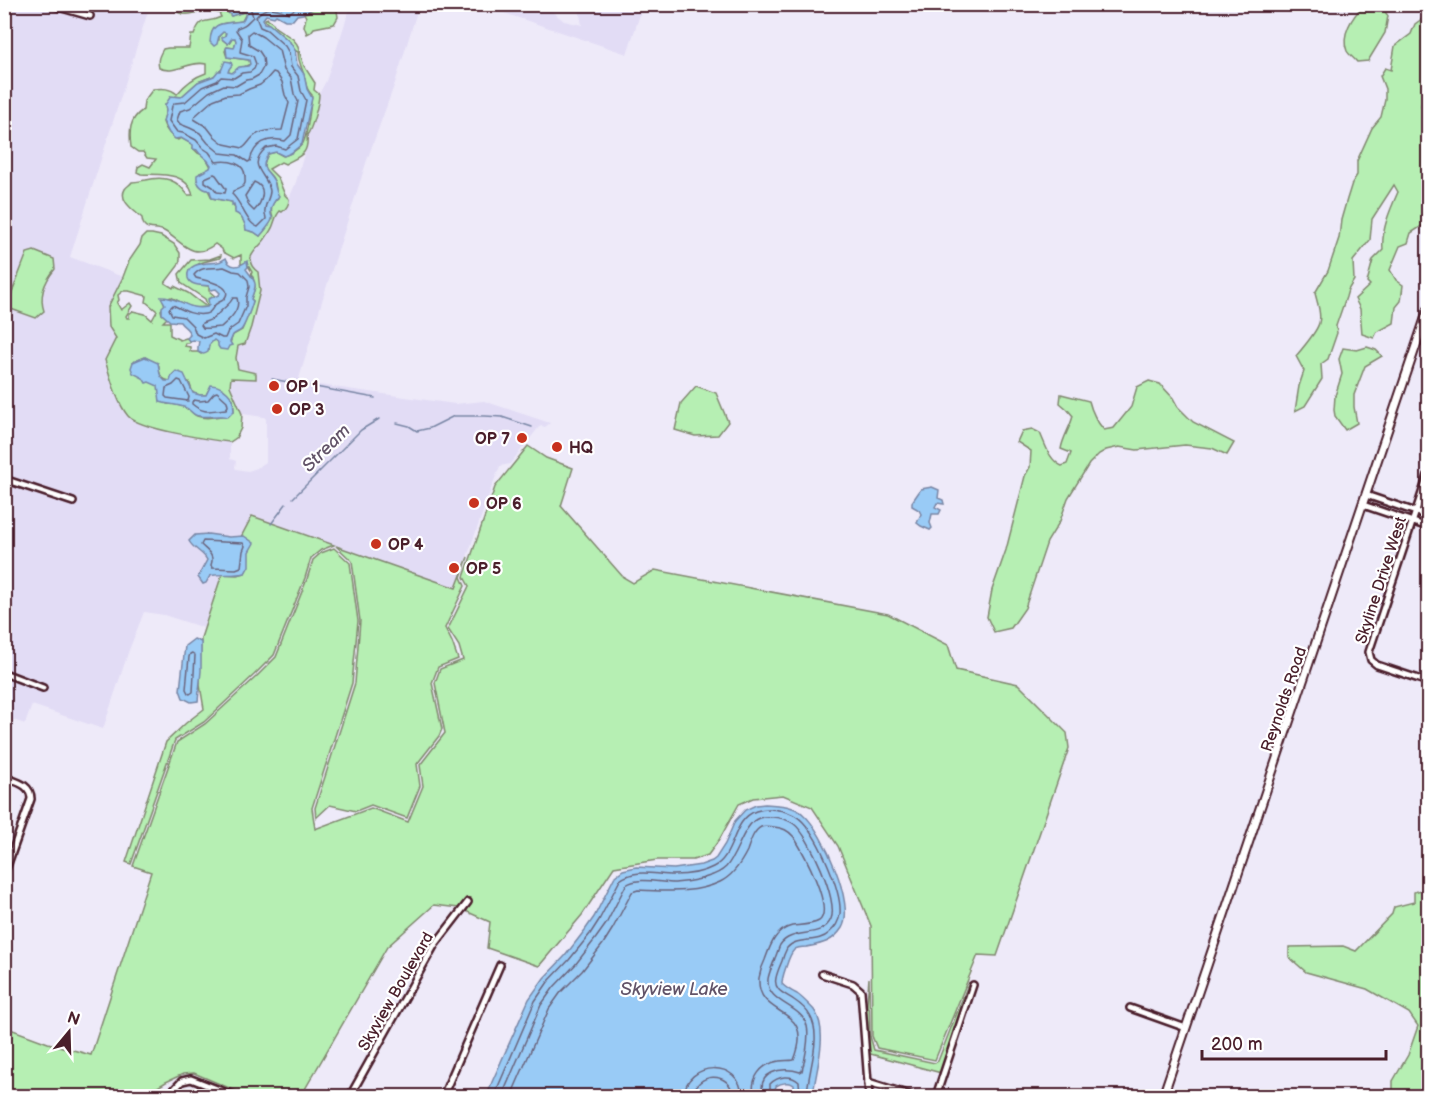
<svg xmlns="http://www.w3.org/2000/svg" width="1433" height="1101" viewBox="0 0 1433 1101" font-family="'Balsamiq Sans',sans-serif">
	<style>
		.built { fill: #e2dcf5; fill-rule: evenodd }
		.green { fill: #b6efb3; stroke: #80876f; stroke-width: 1.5; fill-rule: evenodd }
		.water { fill: #99cbf6; stroke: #7986a5; stroke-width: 1.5 }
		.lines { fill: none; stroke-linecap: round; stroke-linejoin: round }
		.shore { stroke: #6a647c; stroke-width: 1.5 }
		.stream { stroke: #7986a5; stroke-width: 1.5 }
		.minor-casing { stroke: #4a1f2b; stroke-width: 10 }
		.tertiary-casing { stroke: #4a1f2b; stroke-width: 11 }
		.minor { stroke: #fff; stroke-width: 5 }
		.tertiary { stroke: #fff; stroke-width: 7 }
		.poi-dot { fill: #c8321e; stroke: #fff; stroke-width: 2 }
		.labels { text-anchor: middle; stroke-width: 4.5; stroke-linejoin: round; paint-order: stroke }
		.poi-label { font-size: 16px; font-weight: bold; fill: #4a1f2b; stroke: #fff; text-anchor: start }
		.street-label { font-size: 16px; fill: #4a1f2b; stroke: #fff }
		.water-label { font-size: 18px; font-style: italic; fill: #625368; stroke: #fff }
	</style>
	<rect width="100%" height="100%" fill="#eeeaf9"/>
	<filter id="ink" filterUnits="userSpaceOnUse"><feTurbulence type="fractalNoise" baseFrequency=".0167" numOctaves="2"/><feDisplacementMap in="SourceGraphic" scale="12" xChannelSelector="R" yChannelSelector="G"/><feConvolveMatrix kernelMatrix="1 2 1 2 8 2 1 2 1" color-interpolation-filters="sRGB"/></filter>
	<g filter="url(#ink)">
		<g class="built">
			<path d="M5,5h32l18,6 37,9 2,-7 -35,-8h91l-80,252 53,20 -15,30 1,20 7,11 -11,22 23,57 15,8 52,13 35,4v17l6,2 -1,6 1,2 12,2 9,-3 9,-6v-43l-2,-2 -22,-3 -12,-28 1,-8 24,1 1,-6 -18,-4 -2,-11 2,-12 10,-12 3,-7 9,-36 -2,-19 -5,-3 -2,-6v-7l5,-8 5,-4 12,-18 3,-10 4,-5h4l5,-7v-5l7,-17 8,-28 4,-10 -1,-9 4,-5 3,-17 5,-11v-8l7,-13 25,-76h68l-24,78 -28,77 -45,141 -24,81 157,22 29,-3 66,22 -5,4 -3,-1 -3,1 -29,37 -10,2 -8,20 -36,102 -204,-72 -11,21h-12l-21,-3 -12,1 -6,6 2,5 13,9 2,5 -1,23 4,-7 12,-2 -18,54 -40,-13 -20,-3 -15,38 -26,79 -71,-24 -7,19 -20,-7v-40l40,16 2,-6 -42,-17v-187l69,24 3,-7 -72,-24zM34,251l19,8 -4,17 -6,14 -1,13 -23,-30 8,-20z"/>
			<polygon points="480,5 544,5 564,21 582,25 579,9 580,5 643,5 627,54"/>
		</g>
		<g class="green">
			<path d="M178,5h50l-1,6 4,5 13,-4 2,1 -4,8c-14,3 -31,-1 -31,18l8,1v-4l4,-4 3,1 -3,7 5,4 4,-6h3l1,3 -2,7 -7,-1 -2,4 2,6 22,3 1,4 -18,9 -4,-1 1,-3h-7l-8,7 -16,6 -17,15 -5,-1 -11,9 1,6 -3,11c2,7 8,15 15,18l3,-2 13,7 -1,3 5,5 7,3 6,11 -3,3 -8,3 12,25 20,4 3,6v3c6,5 11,12 11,19l8,2 6,4c5,-7 9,-11 13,-18 -3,-8 -2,-15 5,-20 -2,-5 -2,-10 -3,-15 -5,-15 -17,-9 -7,-29l8,-2 7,4c7,-2 16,-7 20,-13 5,-9 7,-36 9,-48 -6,-6 -6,-11 -8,-19 -2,-10 -6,-13 -6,-24l-4,-2 -4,-8 -25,-21v-2l3,-1 -1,1 6,4 2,4 18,12 4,5 7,22 11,17 -1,7 5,4c0,9 -7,35 -12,41 2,20 -7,21 -22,29l-4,-2 -12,7 9,9 7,17 4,4c0,6 -3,10 -7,13l-2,-1c-5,5 -5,11 -8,17 -3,5 -7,12 -11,16 -9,9 -17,18 -3,28l2,19 -9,36 -6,17 -7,2 -2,12 2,11 18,4v6l-25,-1 -1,8 12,28 -1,14 -5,10 -6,4c-20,-2 -91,-13 -102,-26 -11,-13 -18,-40 -23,-56l11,-22 -7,-11 -1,-20 15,-30 6,-16 11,-16 2,-7 4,-4h6l9,2 13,8 6,9v7l-2,6 -13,17 8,5 1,-2 14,7 16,12h3l-2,-6 -24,-16 -2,-9 12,-14 19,-1 11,-4 -1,3c-12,3 -27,4 -32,17l12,10 9,1v5l7,6h-4l-5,10 -15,1 -21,-11 -8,3 2,5 -4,5 1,4 5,4 -4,4h7v13l10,5 6,-2 3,1v4h-4l-1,3 6,1v4l2,1h6l3,2 13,-15 4,4h12l3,-8 9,-5 11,-29 -2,-2 4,-12 -2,-10 -2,-2 1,-3 -6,-10 -5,3v-10l-7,3 -11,-6 -1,-3 -7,-5c-23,18 -33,-3 -51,-13 -9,-5 -21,2 -22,-13 -7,-7 -24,-17 -17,-29 2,-3 5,-4 7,-7 5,0 8,-1 14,-2 19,-5 31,0 42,15h5c-7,-24 -32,-20 -52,-21l-4,-2 1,-5 5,-3 7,3 6,-8 -9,-1 -4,-6h-5l-7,-5c-2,-15 -2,-28 12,-37l1,-9 9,-12c10,-1 17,-1 24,5 8,-10 17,-17 29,-21v-9c-16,-4 -30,11 -47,4 -2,-8 0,-12 4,-19l5,-1h21l2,-13h3c8,-21 11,-10 27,-18l-2,-4c-4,-1 -10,-2 -14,-2 -11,1 -20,7 -29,0zM123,291h6l18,5 -1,6 11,9 -5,9 -7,-6 -12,-3 -4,3v4h-2l-1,-2 6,-10 -2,-3 -9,7 -4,-7 2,-3 -1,-5zM145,357l14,9c-1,19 16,15 30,16l4,11 7,2h6l2,-4 13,-3 12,11 1,12c-9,5 -27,9 -37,5 -3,-1 -5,-4 -8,-6 -7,-5 -14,-6 -22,-6l-8,-18c-16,-7 -17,-9 -26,-24z"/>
			<polygon points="314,5 336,5 338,17 334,24 314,28 311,32 307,34 304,26 306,17 304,13 313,8"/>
			<path d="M1377,5l5,2 6,9 -3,17 -17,28 -11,1c-3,-4 -8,-7 -10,-11 -7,-16 6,-35 16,-45z"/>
			<path d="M1426,16l2,1v53l-1,6 1,14 -5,6 -2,10 7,6v70l-5,17 5,17v6l-17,11 -3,10 -8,3 -10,24 6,10 7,5 -2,16 -5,6 -2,16 -17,9 -3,6 -12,-4 -2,-25 -5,-10 15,-14 -3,-3 6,-22 10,-10c-2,-20 7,-40 15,-58l-4,-7 -22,34 -2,21 -17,21 1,19 -6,10 -2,7 -10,29 1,7 -9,26 -7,5 1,15 -17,27 -10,5 4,-25 5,-15 -8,-15c6,-7 21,-25 23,-33 3,-9 -2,-21 -4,-30l13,-22 11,-33 2,-18 6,-21 5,-16 5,-8v-14l15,-33 9,-11 4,-17v-11l-5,-13 5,-8 6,2 4,-24 16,-12 4,-10z"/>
			<path d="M34,251l20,8 1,10c-10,12 -16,27 -11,42l-8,7 -28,-10 4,-16 15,-39z"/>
			<polygon points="1367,347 1376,350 1382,356 1365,366 1354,395 1354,407 1357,423 1345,430 1335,416 1334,410 1335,396 1342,374 1339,359 1343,348 1357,350"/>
			<path d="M1149,381l11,3 13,14 5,9 15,15 41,21 -7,12 -15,-7 -27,-3 -48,5 -18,-3 -13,3 -7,4 -10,10 -21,34 -8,23 -13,21 -22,66 -14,20 -17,4 -7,-15 5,-27 14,-40 19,-74 5,-9 1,-16 -14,-9 5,-11 10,-2 8,4c6,13 9,27 22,33l5,-2 4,-11 -10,-4c2,-12 9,-21 12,-33l-6,-7 -7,-6 1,-9 28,7c3,12 7,20 15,29l10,-2 17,-21 6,-20z"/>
			<polygon points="696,386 716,393 728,422 718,435 695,436 675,430 681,403"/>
			<polygon points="528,446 546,458 573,468 561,506 623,577 633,583 655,570 888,614 948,645 956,670 1018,684 1067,733 1069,748 997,956 978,955 935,1060 877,1048 872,1036 871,926 838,846 812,807 783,795 753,798 739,804 719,840 708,855 693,860 657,860 614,867 582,915 539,966 487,948 490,922 459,908 434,905 387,947 301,1096 248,1096 194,1073 183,1074 166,1082 143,1096 5,1096 5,1027 48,1043 91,1055 151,872 133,866 177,742 205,724 256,677 276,657 307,579 313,560 321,553 334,548 350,563 358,621 352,683 312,808 315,829 371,808 408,822 423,786 420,765 445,733 435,683 440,669 463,660 459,646 448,629 469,586 464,577 495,487"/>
			<path d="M252,516l82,29 -13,5 -10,8 -6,20 -31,77 -20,20 -50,47 -29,18 -44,124 -5,-2 40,-120 20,-19 18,-14 -4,-24 1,-47 21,-64 15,1 8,-2c6,-12 3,-24 -1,-36h-3z"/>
			<polygon points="336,546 456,588 468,557 461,577 465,586 445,628 452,642 458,659 438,667 432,683 442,729 439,736 417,764 420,786 407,818 371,805 356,811 330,805 316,818 315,808 355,683 360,621 352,561"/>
			<polygon points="1428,888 1428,1096 1393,1096 1393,1081 1408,1055 1418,1026 1409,1013 1367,989 1306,972 1289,957 1289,947 1343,946 1356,951 1392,914 1394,907 1414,902 1414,892"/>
			<polygon points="869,978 870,1036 874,1050 935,1063 938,1061 969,982 945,1074 863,1052"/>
		</g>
		<g class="water">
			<path d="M228,5h86v3l-7,4h-2l-2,2 -6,1 -4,5h-8l-9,-5 -2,2 -8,-2 -3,4 1,4 5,1 21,18 5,8 2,14 7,10 3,15 5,9 -10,46 -11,9 -7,3 -8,-4 -8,2c-9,17 -1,14 6,27 2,6 1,10 5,15 -5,5 -9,11 -8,18 0,1 2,3 1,5 0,3 -9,14 -12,17l-6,-4 -8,-2c0,-5 -4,-15 -11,-17v-5l-1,-4 -2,1v-3l-20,-4 -2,-7c-8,-2 -14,-7 -13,-16l13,-7 1,-3c-4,-8 -11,-9 -14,-15l-4,-1v-4l-12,-7 -6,1 -6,-6 -6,-12 3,-10 -1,-6 6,-9 10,1 17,-15 16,-6 4,-5h3l4,-10 6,1 1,3 -3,4 -1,3 4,1 7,-6 9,-1 2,-2 -1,-4 -22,-3 -1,-9 1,-1 7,1 2,-7 -1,-3h-3l-4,6 -6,-5v-2l3,-1 1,-3 -3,-1 -4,4 -2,8 -3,2 -4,-4c1,-22 14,-18 32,-21l2,-3 2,-5 -3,-1 -12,4 -4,-5z"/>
			<path d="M226,258c4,11 13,9 21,3l1,6 -2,2c10,14 12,13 5,30l2,2c-1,5 -9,27 -12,29 -2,2 -6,3 -8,5l-3,7 2,3 -3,1 -2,4 -7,-1 -2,-3v-3l-4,-3 -5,5 -1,7c-4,3 -6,2 -10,0v-5l1,-6 -6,-1 -4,1 -2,-3 3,-3c-1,-7 -7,-8 -10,-13l-10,-1 -8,-7v-7l3,-3 -4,-7c20,0 26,14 46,10l2,-2 -1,-6 11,-4 1,-2 -4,-4 -5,1 -2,-4c-7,-1 -19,0 -21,-8 -3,-17 21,-14 30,-16 3,0 5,-2 8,-4z"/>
			<path d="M145,357l13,6c2,8 0,12 7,18h5l2,-6 4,-4 8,3 9,19 7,2h6l5,-10c9,0 17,7 22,14l1,12 -6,6c-8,-3 -20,1 -29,-1 -5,0 -7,-4 -11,-7 -9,-5 -19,-4 -28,-7l-2,-16 -9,-4 -3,1 -3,-5 -10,-5 -2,-5 2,-6z"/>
			<polygon points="932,487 939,490 938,498 943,500 944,504 937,503 935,507 941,510 939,514 932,514 930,523 932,528 930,530 921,526 917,523 921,514 919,510 912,506 912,502 921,489"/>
			<path d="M208,534l21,3 15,-1 10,7 -5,9v14l-4,7c-12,3 -23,0 -35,3l-4,7 -3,1 -5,-7 9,-17c-4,-8 -14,-11 -18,-19l6,-6z"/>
			<polygon points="194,639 201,642 201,671 198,701 191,702 183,698 180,690 185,646"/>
			<path d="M765,804c14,1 29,1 39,11 19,17 52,90 38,113 -9,14 -20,16 -35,19 -4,0 -10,0 -13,3 -4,4 -6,11 -8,17 -2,6 -4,11 -4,17 5,5 9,7 15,10 6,4 12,11 17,16 16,22 1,62 -1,86h-23v-3l4,-3v-5c-5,-4 -13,-2 -18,1l-1,4 5,3 -1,3h-57l-6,-5 -14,5h-215l5,-14 37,-83 15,-21 21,-22 20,-26 9,-13 21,-41 8,-6 13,-3 38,2 27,-4 11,-4 4,-3 9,-14 10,-23 10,-11 11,-5z"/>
		</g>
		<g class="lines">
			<g class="shore">
				<path d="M234,4l2,3h11l4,3 2,7c-7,6 -6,8 -16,11l-1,2 6,9 -2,13 13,4 3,8 -2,5 -4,3 -8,1 -8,5 -13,-1 -4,4 -15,6 -17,15 -10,1 -3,3 -3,15 8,11 6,1 13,7 7,8 6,4 7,10c12,-2 30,0 29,16 0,4 1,6 -3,9 -3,2 -6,3 -9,4l-1,3c10,9 14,29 26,33l8,-8c0,-3 -2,-6 -1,-9 0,-7 5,-12 5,-19 -2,-17 -25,-24 -4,-43l10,-2 9,3 13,-10 8,-39 -5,-9 -3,-15 -7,-9 -2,-14 -4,-7 -18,-16 -7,-3 -4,-10c10,-13 19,-9 33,-4l6,-4 12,-5"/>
				<path d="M252,31l11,6 16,13 5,20 7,8 3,16 4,7 -7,34 -6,6c-17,-5 -31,2 -35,20l-2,1 -11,-7 -17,-2 -12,-10 -8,-10 -10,-5 -10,-4 -3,-4 3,-9 10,-3 19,-16 15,-7 12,1 10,-6 6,-1 7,-4 5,-9 -1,-9 -4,-6 -10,-6 -1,-11z"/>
				<path d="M273,72l3,1 6,9 3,13 4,8 -7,27c-10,0 -21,0 -29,7 -4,4 -6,8 -10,11l-19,-4 -10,-8 -7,-9 -13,-8 1,-3 18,-16 13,-5 13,-1 10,-5 11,-4 6,-5z"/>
				<polygon points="214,174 216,175 226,189 225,193 217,192 213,187 205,182 205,178"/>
				<path d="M254,182c14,5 8,21 0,29l-5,-5 -4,-10z"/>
				<path d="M224,267l9,4 7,1 8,8 1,7 -3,10v9l-8,18 -10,7 -3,7h-3l-8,-4 -10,4 -8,-4 -3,-8 -9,-9 -12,-2 -3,-6 4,-4c10,5 20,11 32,9 7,-1 6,-5 10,-9 1,-2 7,-4 8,-5 15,-15 -20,-20 -27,-22l-2,-3c8,-10 19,-6 30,-8z"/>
				<path d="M233,298h4c4,12 -8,22 -16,29 -6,0 -16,2 -18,1l-2,-3 1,-2c15,-5 11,-5 21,-14 4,-4 7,-5 10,-11z"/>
				<polygon points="178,380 181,381 189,397 188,401 167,398 165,396 166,388 173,385"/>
				<path d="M217,392l10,9 1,5 -2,3c-15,1 -21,6 -34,-5v-2l2,-2 6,1 8,-1 6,-7z"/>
				<path d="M203,541l40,2 2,3 -2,5 -2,16 -5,2 -24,-1 -1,-3c4,-10 -4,-14 -10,-20z"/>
				<polygon points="192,653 195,655 193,692 190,694 188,693 186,689 189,657 190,654"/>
				<path d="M494,1096l41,-95 13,-19 21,-22 21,-26 9,-14 21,-40c15,-12 36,-5 53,-5 13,0 29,-2 40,-8 23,-11 18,-47 43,-56 15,-5 37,0 47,11 16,17 39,69 37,92 -1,8 -5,14 -11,19 -11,11 -32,3 -42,15 -2,4 -4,9 -5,13 -2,5 -5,11 -6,17 -3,13 10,16 18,22 6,4 13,10 16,16 13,21 -3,57 -3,80"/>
				<path d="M502,1096l39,-91 13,-18 21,-22 21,-27 10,-14 20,-39c13,-9 34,-2 49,-2 10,-1 22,-2 32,-6 7,-2 14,-5 19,-10 12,-13 17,-43 33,-49 10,-3 27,0 35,6 15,11 45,77 37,95 -9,21 -39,8 -51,26 -2,4 -3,9 -5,13 -2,7 -6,14 -7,21 -2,25 33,25 39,47 3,13 -2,33 -5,45l-2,1c-18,-6 -45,0 -36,24"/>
				<path d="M511,1096l38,-87 12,-17 21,-21 21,-27 10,-16 19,-36 6,-2c28,1 57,4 82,-8 13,-6 21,-19 27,-31 3,-8 6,-20 14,-24 4,-2 9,0 13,0 9,1 14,3 20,10 8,13 41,72 25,84 -7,4 -19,4 -27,5 -17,4 -22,20 -27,34 -3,6 -5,12 -6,18 -3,43 58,25 35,82 -5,1 -10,0 -15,1 -18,3 -29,17 -25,35"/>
				<path d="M684,1096c1,-35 57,-38 58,0"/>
				<path d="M693,1096c2,-24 38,-26 40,0"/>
				<path d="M774,1096l-4,-5v-7c8,-8 21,-10 29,-2l1,10 -4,4"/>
			</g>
			<g class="stream">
				<polyline points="272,379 375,398"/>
				<polyline points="397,423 409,426 417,431 430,428 454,416 485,416 502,417 532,427"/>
				<polyline points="293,498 361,430 379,419"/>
				<polyline points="271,524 286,504"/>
			</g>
			<defs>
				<g id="minor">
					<polyline points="48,4 90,16"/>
					<polyline points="1428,475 1369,652 1371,660 1377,665 1422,680 1428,679"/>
					<polyline points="4,479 73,502"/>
					<polyline points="1366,495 1428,516"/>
					<polyline points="1363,505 1428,527"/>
					<polyline points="4,673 43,688"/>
					<path d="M4,777c12,5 27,7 27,22l-27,76"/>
					<polyline points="4,885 4,888"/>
					<polyline points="822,974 853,984 861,991 869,1096"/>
					<polyline points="1130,1008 1186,1028"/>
					<polyline points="868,1082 913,1096"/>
					<polyline points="168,1096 182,1081 191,1079 235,1096"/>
					<polyline points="350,1096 434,946 468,902"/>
					<polyline points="443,1096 500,965"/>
					<polyline points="936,1096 973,985"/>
				</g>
				<polyline id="tertiary" points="1163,1096 1428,310"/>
			</defs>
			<use href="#minor" class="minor-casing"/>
			<use href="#tertiary" class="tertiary-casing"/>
			<use href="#minor" class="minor"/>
			<use href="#tertiary" class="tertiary"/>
		</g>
	</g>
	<g class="poi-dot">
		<circle cx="274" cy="386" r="6"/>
		<circle cx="277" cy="409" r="6"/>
		<circle cx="522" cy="438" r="6"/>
		<circle cx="557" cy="447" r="6"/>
		<circle cx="474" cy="503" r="6"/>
		<circle cx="376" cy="544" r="6"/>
		<circle cx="454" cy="568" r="6"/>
	</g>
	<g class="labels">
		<g class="poi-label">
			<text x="286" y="392">OP 1</text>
			<text x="289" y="415">OP 3</text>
			<text x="510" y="444" text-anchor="end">OP 7</text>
			<text x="569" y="453">HQ</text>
			<text x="486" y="509">OP 6</text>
			<text x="388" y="550">OP 4</text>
			<text x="466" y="574">OP 5</text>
		</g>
		<g class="street-label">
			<text transform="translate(1380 580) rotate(-72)" y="6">Skyline Drive West</text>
			<text transform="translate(1283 699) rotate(-71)" y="6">Reynolds Road</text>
			<text transform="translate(395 991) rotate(-60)" y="6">Skyview Boulevard</text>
		</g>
		<g class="water-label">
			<text transform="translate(326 448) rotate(-45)" y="6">Stream</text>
			<text x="674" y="995">Skyview Lake</text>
		</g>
	</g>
	<rect width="1433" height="1101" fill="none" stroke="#fff" stroke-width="24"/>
	<rect x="12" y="12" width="1409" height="1077" fill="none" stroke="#4a1f2b" stroke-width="2" filter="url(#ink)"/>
	<g transform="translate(69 1032) rotate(19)" stroke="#ffffff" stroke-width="4.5" paint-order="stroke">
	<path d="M0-4.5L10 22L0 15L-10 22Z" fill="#4a1f2b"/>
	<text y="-9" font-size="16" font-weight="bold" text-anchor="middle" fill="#4a1f2b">N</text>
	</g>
	<path d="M1202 1050v9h184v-9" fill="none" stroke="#4a1f2b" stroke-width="3"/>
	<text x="1211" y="1050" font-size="18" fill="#4a1f2b" stroke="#ffffff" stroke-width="4.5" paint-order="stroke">200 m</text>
</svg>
